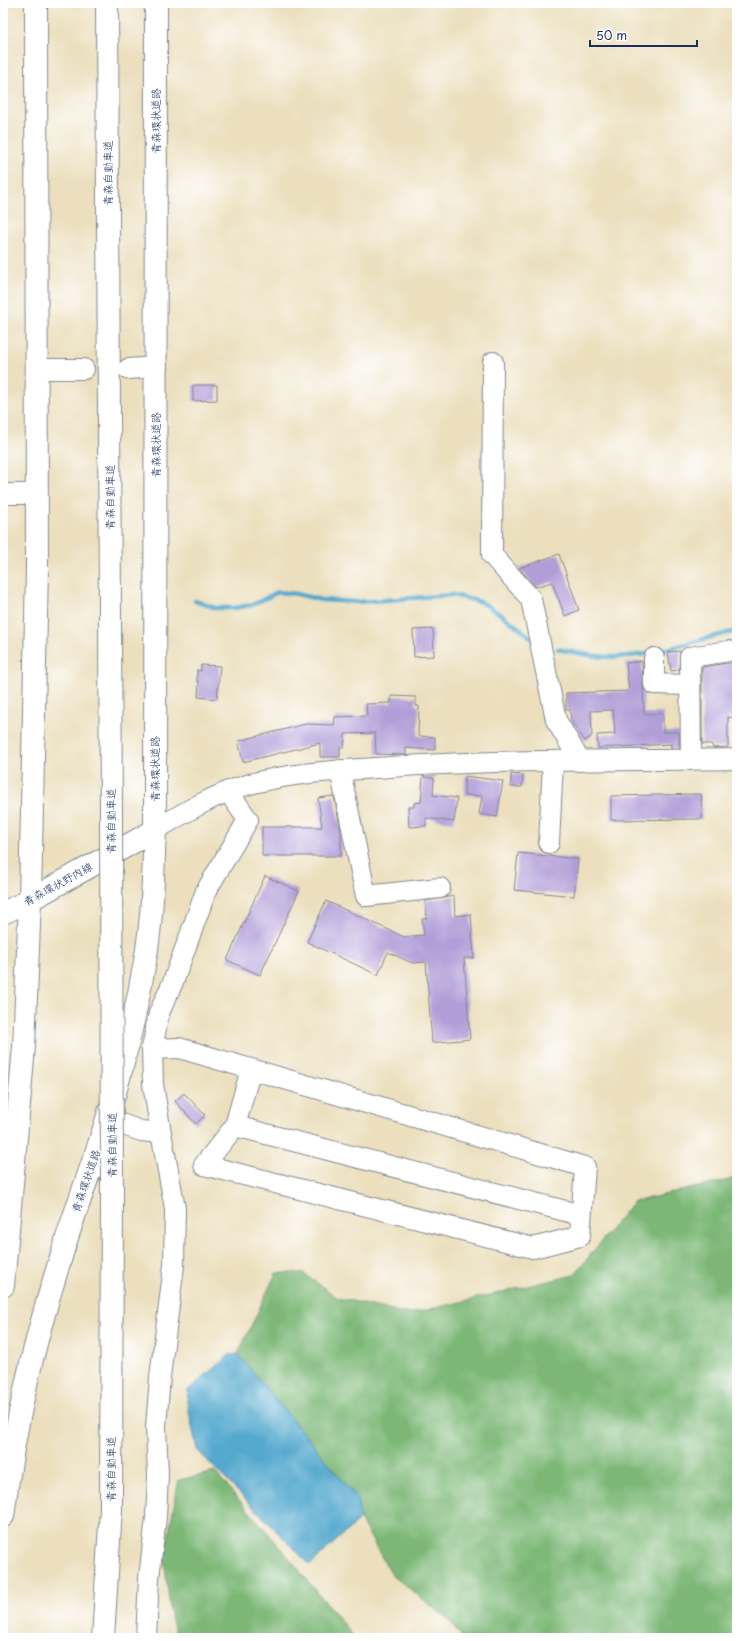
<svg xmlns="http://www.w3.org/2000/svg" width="740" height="1641" viewBox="0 0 740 1641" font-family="'Playpen Sans','Klee One',sans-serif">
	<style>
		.forest { fill: #7bb776; stroke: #4b736a }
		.water { fill: #52a8ce; stroke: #366c96 }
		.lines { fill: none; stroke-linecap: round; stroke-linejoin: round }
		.stream { stroke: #52a8ce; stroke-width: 4.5 }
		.building { fill: #b19ed8 }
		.minor-casing { stroke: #83878e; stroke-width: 22 }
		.major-casing { stroke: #83878e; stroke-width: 24 }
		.highway-casing { stroke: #83878e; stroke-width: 24 }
		.minor { stroke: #fff; stroke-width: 20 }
		.major { stroke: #fff; stroke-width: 22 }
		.highway { stroke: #fff; stroke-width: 22 }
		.highway-bridge-casing { stroke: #83878e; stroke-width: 24; stroke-linecap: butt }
		.highway-bridge { stroke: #fff; stroke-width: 22 }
		.labels { text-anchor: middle; stroke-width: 4; stroke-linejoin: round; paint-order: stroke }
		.street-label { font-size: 11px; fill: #1b2f5e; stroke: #fff }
	</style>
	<rect width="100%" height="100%" fill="#fff"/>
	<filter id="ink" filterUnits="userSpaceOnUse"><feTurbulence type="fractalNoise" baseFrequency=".025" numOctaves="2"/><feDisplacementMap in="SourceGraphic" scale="8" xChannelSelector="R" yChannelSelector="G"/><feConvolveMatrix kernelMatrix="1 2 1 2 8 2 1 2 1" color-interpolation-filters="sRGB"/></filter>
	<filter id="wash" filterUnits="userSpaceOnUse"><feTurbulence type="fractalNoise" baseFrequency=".012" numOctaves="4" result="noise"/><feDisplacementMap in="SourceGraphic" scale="16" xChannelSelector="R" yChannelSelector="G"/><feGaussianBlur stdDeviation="0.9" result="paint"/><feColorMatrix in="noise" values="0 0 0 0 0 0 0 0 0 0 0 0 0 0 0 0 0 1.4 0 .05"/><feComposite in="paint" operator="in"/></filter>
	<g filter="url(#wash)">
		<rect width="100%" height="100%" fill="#ebdfbd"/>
		<g class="forest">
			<polygon points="737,1178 737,1638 463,1638 448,1619 392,1575 360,1519 357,1498 238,1354 276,1273 303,1273 338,1298 410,1314 574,1275 633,1202"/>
			<polygon points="215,1472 280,1547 355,1638 177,1638 171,1617 164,1558 179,1480"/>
		</g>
		<polygon class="water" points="238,1354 357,1498 360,1519 310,1565 197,1450 187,1402 188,1390 229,1355"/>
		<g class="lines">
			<g class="stream">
				<polyline points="195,601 216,608 234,608 252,605 278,592 297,594 321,600 358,602 453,595 481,602 502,615 533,639"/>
				<path d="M558,649c18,4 36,8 55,8 42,0 83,-18 124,-26"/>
			</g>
		</g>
		<g id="blocks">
			<g class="building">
				<polygon points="193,385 217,385 217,400 193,401"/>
				<polygon points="559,554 579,610 565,616 552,582 536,587 519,568"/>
				<polygon points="433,629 434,656 414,657 413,630"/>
				<polygon points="680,651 679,670 671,671 668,652"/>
				<polygon points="642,661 644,714 663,713 663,732 679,732 679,748 671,748 671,744 598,748 597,735 615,734 613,710 591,711 592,736 585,741 571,721 570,710 566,710 566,693 629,691 626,663"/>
				<polygon points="727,663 737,663 736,718 728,717 728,747 713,748 712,744 702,744 702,667"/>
				<polygon points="201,665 220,666 217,699 198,697 199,682 197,681 197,670 201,671"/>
				<polygon points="391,696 416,697 416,706 419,706 418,736 435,737 435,750 406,748 406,755 376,754 375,733 345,734 344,747 340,747 340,757 320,757 320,743 243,762 238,741 306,724 334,725 335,717 367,716 366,704 391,703"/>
				<polygon points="511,774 523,775 522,787 511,787"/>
				<polygon points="465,776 503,781 497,817 479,814 482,796 464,795"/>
				<polygon points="423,777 434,778 433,795 457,798 454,822 426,818 426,826 409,827 408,807 414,807 414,803 421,802"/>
				<polygon points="701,794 702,819 611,820 611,796"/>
				<polygon points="334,796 341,831 341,856 262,856 262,827 322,827 318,798"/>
				<polygon points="518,853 578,859 574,896 514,890"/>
				<polygon points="265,876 299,891 260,975 227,960"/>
				<polygon points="454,896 455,916 471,914 474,958 464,958 470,1039 432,1043 426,962 412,963 388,952 378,975 307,942 326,901 404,937 424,935 422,919 427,918 425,901"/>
				<polygon points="184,1093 205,1115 196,1124 175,1101"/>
			</g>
		</g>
	</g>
	<g filter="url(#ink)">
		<use href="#blocks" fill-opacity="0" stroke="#83878e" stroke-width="1"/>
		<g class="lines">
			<defs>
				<g id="minor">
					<polyline points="493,362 492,555 531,599 556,720 580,761"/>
					<polyline points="37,369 84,369"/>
					<polyline points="128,369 157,367"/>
					<polyline points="3,494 37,494"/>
					<polyline points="654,658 654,684 689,685"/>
					<polyline points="691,760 690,657 729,651"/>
					<polyline points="340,770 366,896 440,888"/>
					<path d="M155,830c30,-18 60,-36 95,-46 45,-12 94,-14 140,-17 116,-8 232,-6 347,-8"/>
					<polyline points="549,843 553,762"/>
					<polyline points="152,1049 179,1048 585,1167 580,1236 533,1248 204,1165 235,1126 251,1069"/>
					<polyline points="107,1119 141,1131 161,1133 175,1208 174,1265 160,1377 156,1427 158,1475 156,1517 149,1578 146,1638"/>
					<polyline points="235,1126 581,1215"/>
					<polyline points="161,1133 153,1084 152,1049 159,1013 173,982 206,891 248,820 228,791"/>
				</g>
				<polyline id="major" points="3,913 30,900 155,830"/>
				<g id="highway">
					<polyline points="107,3 111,820"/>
					<polyline points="3,1286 24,1047 30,900 37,569 36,3"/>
					<path d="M3,1516c11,-89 31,-175 58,-259 14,-47 32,-92 46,-138 16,-51 29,-106 38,-158 8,-43 8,-88 10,-131l1,-827"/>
					<polyline points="103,1638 111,1508 112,1186"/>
				</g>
			</defs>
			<use href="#minor" class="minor-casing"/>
			<use href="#major" class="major-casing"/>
			<use href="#highway" class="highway-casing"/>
			<use href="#minor" class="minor"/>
			<use href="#major" class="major"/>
			<use href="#highway" class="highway"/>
			<defs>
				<polyline id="highway-bridge" points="111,820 112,1186"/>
			</defs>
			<use href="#highway-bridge" class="highway-bridge-casing"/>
			<use href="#highway-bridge" class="highway-bridge"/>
		</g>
	</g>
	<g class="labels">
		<g class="street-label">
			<text transform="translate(156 121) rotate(-90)" y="4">青森環状道路</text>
			<text transform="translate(108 173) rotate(-90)" y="4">青森自動車道</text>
			<text transform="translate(156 445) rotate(-90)" y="4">青森環状道路</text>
			<text transform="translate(110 497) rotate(-90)" y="4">青森自動車道</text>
			<text transform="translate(155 769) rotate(-90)" y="4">青森環状道路</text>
			<text transform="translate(111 821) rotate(-90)" y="4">青森自動車道</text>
			<text transform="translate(58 884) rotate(-29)" y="4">青森環状野内線</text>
			<text transform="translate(112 1145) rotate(-90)" y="4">青森自動車道</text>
			<text transform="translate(86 1181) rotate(-71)" y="4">青森環状道路</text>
			<text transform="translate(111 1469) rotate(-90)" y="4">青森自動車道</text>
		</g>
	</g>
	<rect width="740" height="1641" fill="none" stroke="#fff" stroke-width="16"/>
	<path d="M590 40v6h107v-6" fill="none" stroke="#1b2f5e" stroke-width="2"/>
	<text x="596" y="40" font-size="12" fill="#1b2f5e" stroke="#ffffff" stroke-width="3" paint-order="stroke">50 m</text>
</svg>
